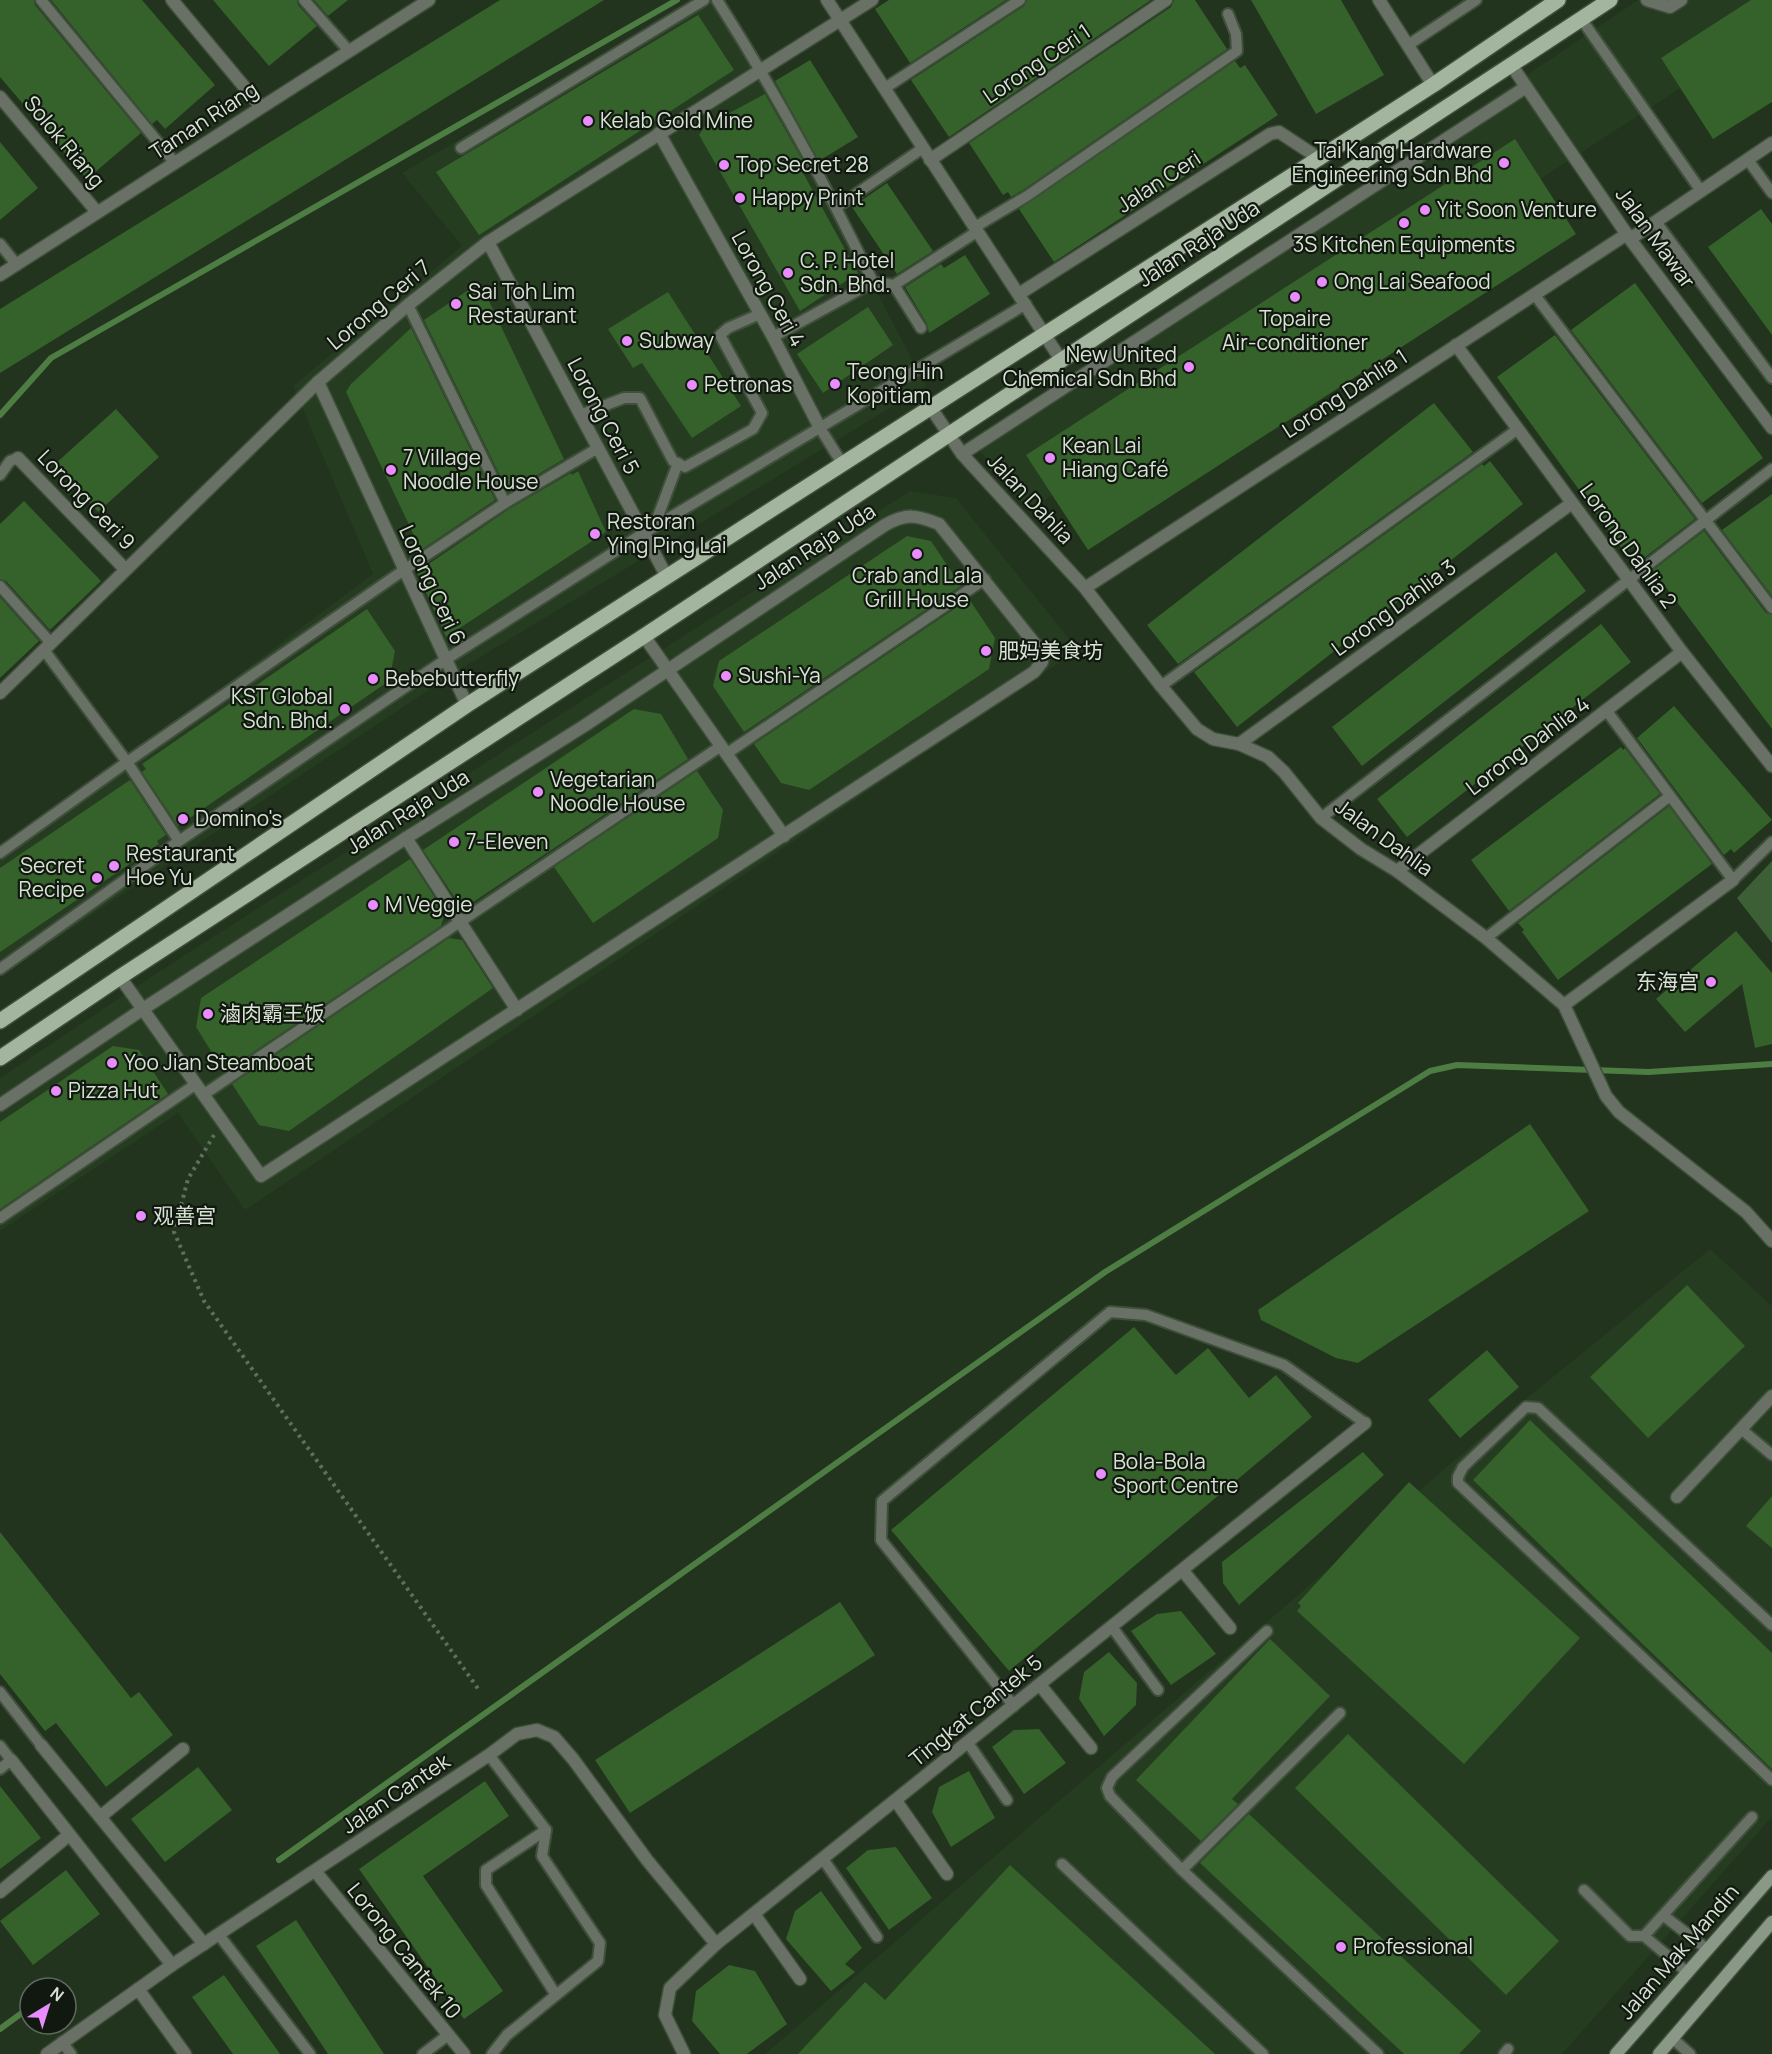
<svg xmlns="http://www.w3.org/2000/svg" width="1772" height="2054" viewBox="0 0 1772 2054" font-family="Manrope,'Noto Sans SC',sans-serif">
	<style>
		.built { fill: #263c21 }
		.green { fill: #3d5f36 }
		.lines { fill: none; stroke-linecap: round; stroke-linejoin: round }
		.stream { stroke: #4e7d44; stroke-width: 6 }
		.building { fill: #34622a }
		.lane-casing { stroke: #3f4f3b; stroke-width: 14 }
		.street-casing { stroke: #3f4f3b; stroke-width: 15 }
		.secondary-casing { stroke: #3f4f3b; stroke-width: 15 }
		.primary-casing { stroke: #3f4f3b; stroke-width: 18 }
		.path { stroke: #606f5d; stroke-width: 4; stroke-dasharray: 3 4.5; stroke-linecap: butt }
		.lane { stroke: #697167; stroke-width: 10 }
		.street { stroke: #697167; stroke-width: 12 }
		.secondary { stroke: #8a9887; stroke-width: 12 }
		.primary { stroke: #a3b59f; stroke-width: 15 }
		.poi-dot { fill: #e98dfe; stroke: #11180f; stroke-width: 2 }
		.labels { text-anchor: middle; stroke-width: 4.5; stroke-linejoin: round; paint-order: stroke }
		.street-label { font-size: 21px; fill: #d8e3d5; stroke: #11180f }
		.poi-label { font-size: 21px; fill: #d8e3d5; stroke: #11180f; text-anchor: start }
	</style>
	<rect width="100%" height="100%" fill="#22331e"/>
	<g class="built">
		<polygon points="699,0 724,0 926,386 454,673 0,976 0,854 373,574 293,386 462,246 402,173"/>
		<polygon points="1638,0 1772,0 1772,29 1029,510 977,447"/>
		<polygon points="910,491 956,498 1078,650 245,1210 178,1113 0,1231 0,1078 160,971"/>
		<polygon points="1710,1249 1772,1306 1772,1817 1562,2054 765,2054 1527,1398"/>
	</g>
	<polygon class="green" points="1772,861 1772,943 1737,898"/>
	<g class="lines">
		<g class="stream">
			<polyline points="0,415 51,358 677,0"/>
			<polyline points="279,1860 1105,1272 1430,1071 1457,1065 1648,1072 1772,1064"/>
			<polyline points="0,2029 30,2007"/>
		</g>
	</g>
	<g class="building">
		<polygon points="0,0 34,0 35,5 141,133 87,179 0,77"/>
		<polygon points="51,0 142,0 215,85 165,129 157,120 152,124"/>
		<polygon points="213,0 297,0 298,5 317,26 269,66"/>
		<polygon points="314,0 348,0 328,16"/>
		<polygon points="500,0 604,0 0,373 0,309"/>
		<polygon points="889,0 1006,0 910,63 875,9"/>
		<polygon points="1027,0 1151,0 949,137 911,80 1024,6"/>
		<polygon points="1174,0 1195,0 1227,49 1023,190 1011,197 1008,192 1003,195 969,143 1171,7"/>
		<polygon points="1251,0 1341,0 1384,75 1316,114"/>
		<polygon points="1751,0 1772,0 1772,102 1713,139 1661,58"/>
		<polygon points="698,15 734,70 479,235 436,172"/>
		<polygon points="810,60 858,137 819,161 775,81"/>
		<polygon points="1235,61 1240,68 1245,65 1278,115 1054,262 1019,209"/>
		<polygon points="765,94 807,168 802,171 858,273 800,311 699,135 705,126"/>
		<polygon points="1515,139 1576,234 1088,550 1026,455"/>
		<polygon points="0,142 38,188 0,220"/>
		<polygon points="887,183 933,251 897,274 852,207"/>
		<polygon points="1761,209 1772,224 1772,335 1708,247"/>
		<polygon points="965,255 990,294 929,333 927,324 905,287 941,264 944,268"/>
		<polygon points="480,282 564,459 508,492 424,320"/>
		<polygon points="1635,283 1763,458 1702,503 1571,330"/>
		<polygon points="668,292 741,406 692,438 642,363 633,368 608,329"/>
		<polygon points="868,307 893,345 823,393 797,354"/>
		<polygon points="411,328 495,500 421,550 346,392 351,384"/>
		<polygon points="1555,335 1695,519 1644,558 1635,546 1625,553 1497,377"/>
		<polygon points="1434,403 1473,452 1178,664 1147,625"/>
		<polygon points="116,409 159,457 98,512 55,464"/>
		<polygon points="1490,461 1523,504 1237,727 1194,672 1482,464 1484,466"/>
		<polygon points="578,471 606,532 446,637 417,572 509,509 571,473 572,475"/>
		<polygon points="1772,494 1772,596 1722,530"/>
		<polygon points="24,501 101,581 50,630 6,581 0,579 0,524"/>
		<polygon points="1704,531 1766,613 1772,615 1772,729 1653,570"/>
		<polygon points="907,536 931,541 961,586 744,732 713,686 719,661"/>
		<polygon points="1556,552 1586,591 1362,766 1332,727"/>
		<polygon points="0,597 39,641 0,678"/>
		<polygon points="969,599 995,638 989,669 809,790 781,783 754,744"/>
		<polygon points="367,609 395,651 389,681 178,826 142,772 146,769 142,764"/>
		<polygon points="1601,624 1631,662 1407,837 1377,799"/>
		<polygon points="1674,706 1772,820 1734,853 1731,849 1724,855 1637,738"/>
		<polygon points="634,709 661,714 688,759 467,906 459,904 423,850"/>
		<polygon points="1621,747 1623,750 1625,748 1660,794 1509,911 1471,860"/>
		<polygon points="697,771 723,810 718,838 593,923 554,867"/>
		<polygon points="130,780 166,835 157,841 159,844 0,952 0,868"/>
		<polygon points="1669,806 1712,864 1558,980 1522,932 1524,930 1518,923"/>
		<polygon points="410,859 445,913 441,926 224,1072 196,1027 201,998"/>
		<polygon points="1736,931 1772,973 1772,1044 1755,1048 1742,984 1685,1032 1656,999"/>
		<polygon points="449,938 462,940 493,988 289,1131 259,1125 232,1084"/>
		<polygon points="113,1046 139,1050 168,1094 0,1209 0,1122"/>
		<polygon points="1530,1124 1589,1211 1358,1363 1336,1358 1261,1320 1258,1310"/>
		<polygon points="1687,1285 1745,1346 1648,1438 1590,1377"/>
		<polygon points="1134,1327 1176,1375 1208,1348 1249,1398 1276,1375 1312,1417 1009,1671 891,1530"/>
		<polygon points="1487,1350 1519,1387 1460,1438 1428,1400"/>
		<polygon points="1530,1420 1772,1653 1772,1769 1473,1480"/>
		<polygon points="1363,1452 1384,1475 1239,1605 1223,1583 1222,1562"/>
		<polygon points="1409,1482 1580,1638 1464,1764 1297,1611 1301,1606 1298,1603"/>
		<polygon points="1772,1496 1772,1548 1746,1526"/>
		<polygon points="0,1532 131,1698 139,1692 173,1735 106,1787 56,1723 45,1731 0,1674"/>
		<polygon points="840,1602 875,1655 630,1813 595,1760"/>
		<polygon points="1181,1611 1216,1654 1171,1685 1131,1631 1157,1614"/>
		<polygon points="1270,1639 1330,1696 1232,1799 1238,1804 1201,1841 1136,1780"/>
		<polygon points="1109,1652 1137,1683 1136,1705 1104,1736 1079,1699 1084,1672"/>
		<polygon points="1039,1729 1066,1763 1024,1794 992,1747 1014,1730"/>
		<polygon points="1348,1734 1559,1941 1506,1995 1295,1788"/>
		<polygon points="198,1767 232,1810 165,1862 131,1819"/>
		<polygon points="969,1771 995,1818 951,1847 932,1812 939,1787"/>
		<polygon points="485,1781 509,1816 423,1876 503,1991 464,2019 359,1869"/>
		<polygon points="0,1786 41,1838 0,1869"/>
		<polygon points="1249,1814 1481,2031 1459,2054 1404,2054 1200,1863"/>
		<polygon points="896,1847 932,1898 889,1930 846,1868 868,1850"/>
		<polygon points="1010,1865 1215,2054 798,2054 865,1982 885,2000"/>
		<polygon points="66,1870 100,1914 33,1965 0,1921"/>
		<polygon points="821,1891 862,1948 845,1964 855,1972 831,1991 786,1939 795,1911"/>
		<polygon points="296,1920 384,2054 328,2054 256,1946"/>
		<polygon points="729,1965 755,1971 787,2024 747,2054 720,2054 692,2021 696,1991"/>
		<polygon points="224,1975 280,2054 233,2054 192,1997"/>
	</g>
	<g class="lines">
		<defs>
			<g id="lane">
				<polyline points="41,0 175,163"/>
				<polyline points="304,0 349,51"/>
				<path d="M717,0c58,91 109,185 156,282l21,3 27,43"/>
				<polyline points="1582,20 1701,191"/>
				<polyline points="1408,45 1476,0"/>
				<polyline points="885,88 1020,0"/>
				<polyline points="461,148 704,0"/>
				<polyline points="1748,160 1772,193"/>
				<polyline points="837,207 923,148"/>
				<polyline points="1656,222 1772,378"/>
				<polyline points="975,227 1027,196 1237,51 1236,34 1228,14"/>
				<polyline points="0,244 17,265"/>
				<polyline points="894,285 978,231"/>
				<polyline points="1534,294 1772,608"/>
				<polyline points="408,305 505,503"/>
				<polyline points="773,337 873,282"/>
				<polyline points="580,415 624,398 640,398 673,461 685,467 753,429 762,413 720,335 728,328 760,314"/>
				<polyline points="820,428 843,465"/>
				<polyline points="0,475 10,461 18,458"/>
				<polyline points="654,527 678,463"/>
				<polyline points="0,586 51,643"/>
				<polyline points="44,650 127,762 179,841"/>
				<polyline points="1161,686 1518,429"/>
				<polyline points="1606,710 1733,880 1772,842"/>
				<polyline points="726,754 985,579"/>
				<polyline points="1321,818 1772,469"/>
				<polyline points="0,853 127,762 404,570 505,503 598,448"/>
				<polyline points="1486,938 1670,796"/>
				<polyline points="0,969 179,841 445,660 644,533 1026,304"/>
				<polyline points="203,1095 721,746"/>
				<polyline points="0,1218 196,1084"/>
				<polyline points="1741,1429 1772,1455"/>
				<polyline points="1772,1625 1538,1408 1526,1407 1463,1467 1458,1477 1458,1483 1772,1780"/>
				<polyline points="1112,1627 1158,1690"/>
				<polyline points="0,1692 41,1745"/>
				<polyline points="1014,1706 881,1540 882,1501 1110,1312 1146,1315 1284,1365 1365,1423"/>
				<polyline points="1340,1713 1182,1870 1378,2054"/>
				<polyline points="968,1743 1007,1800"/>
				<polyline points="0,1746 11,1760 0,1769"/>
				<polyline points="489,1755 546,1830 542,1856 600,1943 598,1961 507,2035 492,2054"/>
				<polyline points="546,1830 486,1870 486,1885 556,1995"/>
				<polyline points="823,1859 877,1937"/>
				<polyline points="1062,1864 1263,2054"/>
				<polyline points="1182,1870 1110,1796 1107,1788 1112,1777 1267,1631"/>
				<polyline points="1584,1890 1630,1936 1644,1936 1752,1817"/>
				<polyline points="1664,1916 1707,1949"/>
				<polyline points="219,1935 310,2054"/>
				<polyline points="1644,1936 1687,1972"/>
				<polyline points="1672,2038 1690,2054"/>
				<polyline points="62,2042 71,2054"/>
				<polyline points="423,2054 448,2035"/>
				<polyline points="1504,2054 1508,2049"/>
			</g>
			<g id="street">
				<polyline points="172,0 261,107"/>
				<polyline points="827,0 1061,360"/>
				<polyline points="1379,0 1433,85"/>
				<polyline points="1647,0 1670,7 1681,0"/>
				<polyline points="1512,66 1630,239 1772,428"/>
				<polyline points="0,97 97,212"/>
				<polyline points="659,133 773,337 820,428"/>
				<polyline points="930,160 1166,0"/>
				<polyline points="1630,239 1772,143"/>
				<polyline points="488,242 667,577"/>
				<polyline points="0,275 429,0"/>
				<polyline points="1019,294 1270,134 1279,132 1320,159"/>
				<polyline points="1456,345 1682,652 1772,766"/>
				<polyline points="318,382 467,705"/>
				<polyline points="931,408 962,454 1085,588 1161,686 1197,729 1213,739 1239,744 1268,757 1284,772 1321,818 1361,849 1397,871 1486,938 1564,1005 1606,1096 1619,1112 1746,1212 1772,1241"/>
				<polyline points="962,454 1526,87"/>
				<polyline points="18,458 125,569"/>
				<polyline points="1085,588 1627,234"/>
				<polyline points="644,636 784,836"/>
				<polyline points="0,693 318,382 408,305 488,242 872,0"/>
				<polyline points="1239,744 1572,503"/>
				<polyline points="406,838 517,1010"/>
				<polyline points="1397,871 1682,652"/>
				<polyline points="1564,1005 1733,880"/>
				<path d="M0,1105l143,-96 263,-171 178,-112 301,-201c22,-12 31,-10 54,-1l104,130 -1,8 -8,10 -773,504c-47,-66 -94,-133 -141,-199"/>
				<polyline points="1677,1497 1772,1396"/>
				<polyline points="1183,1571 1230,1628"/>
				<polyline points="1040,1685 1091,1748"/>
				<polyline points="41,1745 204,1944"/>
				<polyline points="11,1760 172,1965"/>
				<polyline points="896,1801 947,1874"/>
				<polyline points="100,1817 183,1749"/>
				<polyline points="315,1871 464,2054"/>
				<polyline points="0,1892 69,1835"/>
				<polyline points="754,1914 800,1979"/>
				<polyline points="138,1989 185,2054"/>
				<polyline points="47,2054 172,1965 489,1755 517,1734 537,1730 554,1737 573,1759 647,1860 716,1944"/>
				<polyline points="684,2054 665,2015 670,1988 716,1944 1365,1423"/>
			</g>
			<g id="secondary">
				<polyline points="1616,2054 1772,1876"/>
				<polyline points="1659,2054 1772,1922"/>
			</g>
			<g id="primary">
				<polyline points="0,1021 467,705 1433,85 1558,0"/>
				<polyline points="0,1058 120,977 644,636 1107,330 1610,0"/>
			</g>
		</defs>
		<use href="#lane" class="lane-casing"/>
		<use href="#street" class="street-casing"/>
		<use href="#secondary" class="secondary-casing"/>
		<use href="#primary" class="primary-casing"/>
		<polyline class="path" points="214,1135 188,1179 174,1232 204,1301 479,1690"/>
		<use href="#lane" class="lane"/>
		<use href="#street" class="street"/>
		<use href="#secondary" class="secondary"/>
		<use href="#primary" class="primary"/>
	</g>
	<g class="poi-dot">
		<circle cx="588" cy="121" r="6"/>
		<circle cx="1504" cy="163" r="6"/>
		<circle cx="724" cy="165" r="6"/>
		<circle cx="740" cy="198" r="6"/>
		<circle cx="1425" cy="210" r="6"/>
		<circle cx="1404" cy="223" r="6"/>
		<circle cx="788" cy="273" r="6"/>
		<circle cx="1322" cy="282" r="6"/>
		<circle cx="1295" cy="297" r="6"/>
		<circle cx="456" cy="304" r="6"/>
		<circle cx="627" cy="341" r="6"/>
		<circle cx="1189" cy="367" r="6"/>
		<circle cx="835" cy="384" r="6"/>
		<circle cx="692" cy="385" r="6"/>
		<circle cx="1050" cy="458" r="6"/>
		<circle cx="391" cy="470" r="6"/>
		<circle cx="595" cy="534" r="6"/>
		<circle cx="917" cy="554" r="6"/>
		<circle cx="986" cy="651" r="6"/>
		<circle cx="726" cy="676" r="6"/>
		<circle cx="373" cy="679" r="6"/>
		<circle cx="345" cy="709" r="6"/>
		<circle cx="538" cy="792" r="6"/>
		<circle cx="183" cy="819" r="6"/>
		<circle cx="454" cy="842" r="6"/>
		<circle cx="114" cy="866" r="6"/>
		<circle cx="97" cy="878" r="6"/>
		<circle cx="373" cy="905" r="6"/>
		<circle cx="1711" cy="982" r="6"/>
		<circle cx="208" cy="1014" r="6"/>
		<circle cx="112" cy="1063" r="6"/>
		<circle cx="56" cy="1091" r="6"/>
		<circle cx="141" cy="1216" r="6"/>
		<circle cx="1101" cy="1474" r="6"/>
		<circle cx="1341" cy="1947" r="6"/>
	</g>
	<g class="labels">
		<g class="street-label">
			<text transform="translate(1037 64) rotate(-34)" y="7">Lorong Ceri 1</text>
			<text transform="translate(204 121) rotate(-33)" y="7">Taman Riang</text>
			<text transform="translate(64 142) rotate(50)" y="7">Solok Riang</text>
			<text transform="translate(1159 182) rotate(-33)" y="7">Jalan Ceri</text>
			<text transform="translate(1655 238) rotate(54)" y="7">Jalan Mawar</text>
			<text transform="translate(1199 244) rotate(-33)" y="7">Jalan Raja Uda</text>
			<text transform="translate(768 289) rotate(61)" y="7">Lorong Ceri 4</text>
			<text transform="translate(379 305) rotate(-40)" y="7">Lorong Ceri 7</text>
			<text transform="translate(1345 394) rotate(-33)" y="7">Lorong Dahlia 1</text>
			<text transform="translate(603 416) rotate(62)" y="7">Lorong Ceri 5</text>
			<text transform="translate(1030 499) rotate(47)" y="7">Jalan Dahlia</text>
			<text transform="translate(86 500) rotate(46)" y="7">Lorong Ceri 9</text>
			<text transform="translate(1628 546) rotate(54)" y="7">Lorong Dahlia 2</text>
			<text transform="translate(815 547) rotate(-33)" y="7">Jalan Raja Uda</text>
			<text transform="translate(432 585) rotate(65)" y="7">Lorong Ceri 6</text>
			<text transform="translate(1394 608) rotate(-36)" y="7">Lorong Dahlia 3</text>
			<text transform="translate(1528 746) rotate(-37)" y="7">Lorong Dahlia 4</text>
			<text transform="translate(408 812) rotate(-32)" y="7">Jalan Raja Uda</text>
			<text transform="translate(1384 838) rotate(36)" y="7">Jalan Dahlia</text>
			<text transform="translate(976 1711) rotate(-39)" y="7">Tingkat Cantek 5</text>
			<text transform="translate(396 1794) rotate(-34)" y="7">Jalan Cantek</text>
			<text transform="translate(404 1951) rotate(51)" y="7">Lorong Cantek 10</text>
			<text transform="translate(1679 1952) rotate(-49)" y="7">Jalan Mak Mandin</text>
		</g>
		<g class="poi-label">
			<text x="600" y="128">Kelab Gold Mine</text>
			<text x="1492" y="158" text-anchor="end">Tai Kang Hardware<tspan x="1492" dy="24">Engineering Sdn Bhd</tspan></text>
			<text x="736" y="172">Top Secret 28</text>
			<text x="752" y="205">Happy Print</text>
			<text x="1437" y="217">Yit Soon Venture</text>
			<text x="1404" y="252" text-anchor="middle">3S Kitchen Equipments</text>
			<text x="800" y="268">C. P. Hotel<tspan x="800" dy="24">Sdn. Bhd.</tspan></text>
			<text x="1334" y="289">Ong Lai Seafood</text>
			<text x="468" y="299">Sai Toh Lim<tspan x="468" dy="24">Restaurant</tspan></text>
			<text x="1295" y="326" text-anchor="middle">Topaire<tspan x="1295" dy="24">Air-conditioner</tspan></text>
			<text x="639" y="348">Subway</text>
			<text x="1177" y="362" text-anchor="end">New United<tspan x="1177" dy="24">Chemical Sdn Bhd</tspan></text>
			<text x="847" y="379">Teong Hin<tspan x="847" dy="24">Kopitiam</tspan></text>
			<text x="704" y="392">Petronas</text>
			<text x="1062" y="453">Kean Lai<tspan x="1062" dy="24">Hiang Café</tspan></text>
			<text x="403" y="465">7 Village<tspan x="403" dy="24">Noodle House</tspan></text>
			<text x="607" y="529">Restoran<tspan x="607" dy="24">Ying Ping Lai</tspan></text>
			<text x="917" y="583" text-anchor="middle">Crab and Lala<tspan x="917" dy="24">Grill House</tspan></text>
			<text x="998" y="658">肥妈美食坊</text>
			<text x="738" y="683">Sushi-Ya</text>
			<text x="385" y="686">Bebebutterfly</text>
			<text x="333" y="704" text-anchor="end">KST Global<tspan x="333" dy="24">Sdn. Bhd.</tspan></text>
			<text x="550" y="787">Vegetarian<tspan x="550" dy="24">Noodle House</tspan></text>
			<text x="195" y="826">Domino's</text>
			<text x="466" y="849">7-Eleven</text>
			<text x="126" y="861">Restaurant<tspan x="126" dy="24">Hoe Yu</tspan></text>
			<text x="85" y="873" text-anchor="end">Secret<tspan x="85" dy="24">Recipe</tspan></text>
			<text x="385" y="912">M Veggie</text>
			<text x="1699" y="989" text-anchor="end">东海宫</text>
			<text x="220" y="1021">滷肉霸王饭</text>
			<text x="124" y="1070">Yoo Jian Steamboat</text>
			<text x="68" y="1098">Pizza Hut</text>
			<text x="153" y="1223">观善宫</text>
			<text x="1113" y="1469">Bola-Bola<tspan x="1113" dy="24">Sport Centre</tspan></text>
			<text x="1353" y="1954">Professional</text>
		</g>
	</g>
	<g transform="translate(48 2006) rotate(38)"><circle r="28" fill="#11180f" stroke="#61695e" stroke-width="1.5"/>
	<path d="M0-4.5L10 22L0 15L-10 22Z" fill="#e98dfe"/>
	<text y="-9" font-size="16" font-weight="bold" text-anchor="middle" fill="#d8e3d5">N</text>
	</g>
</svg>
